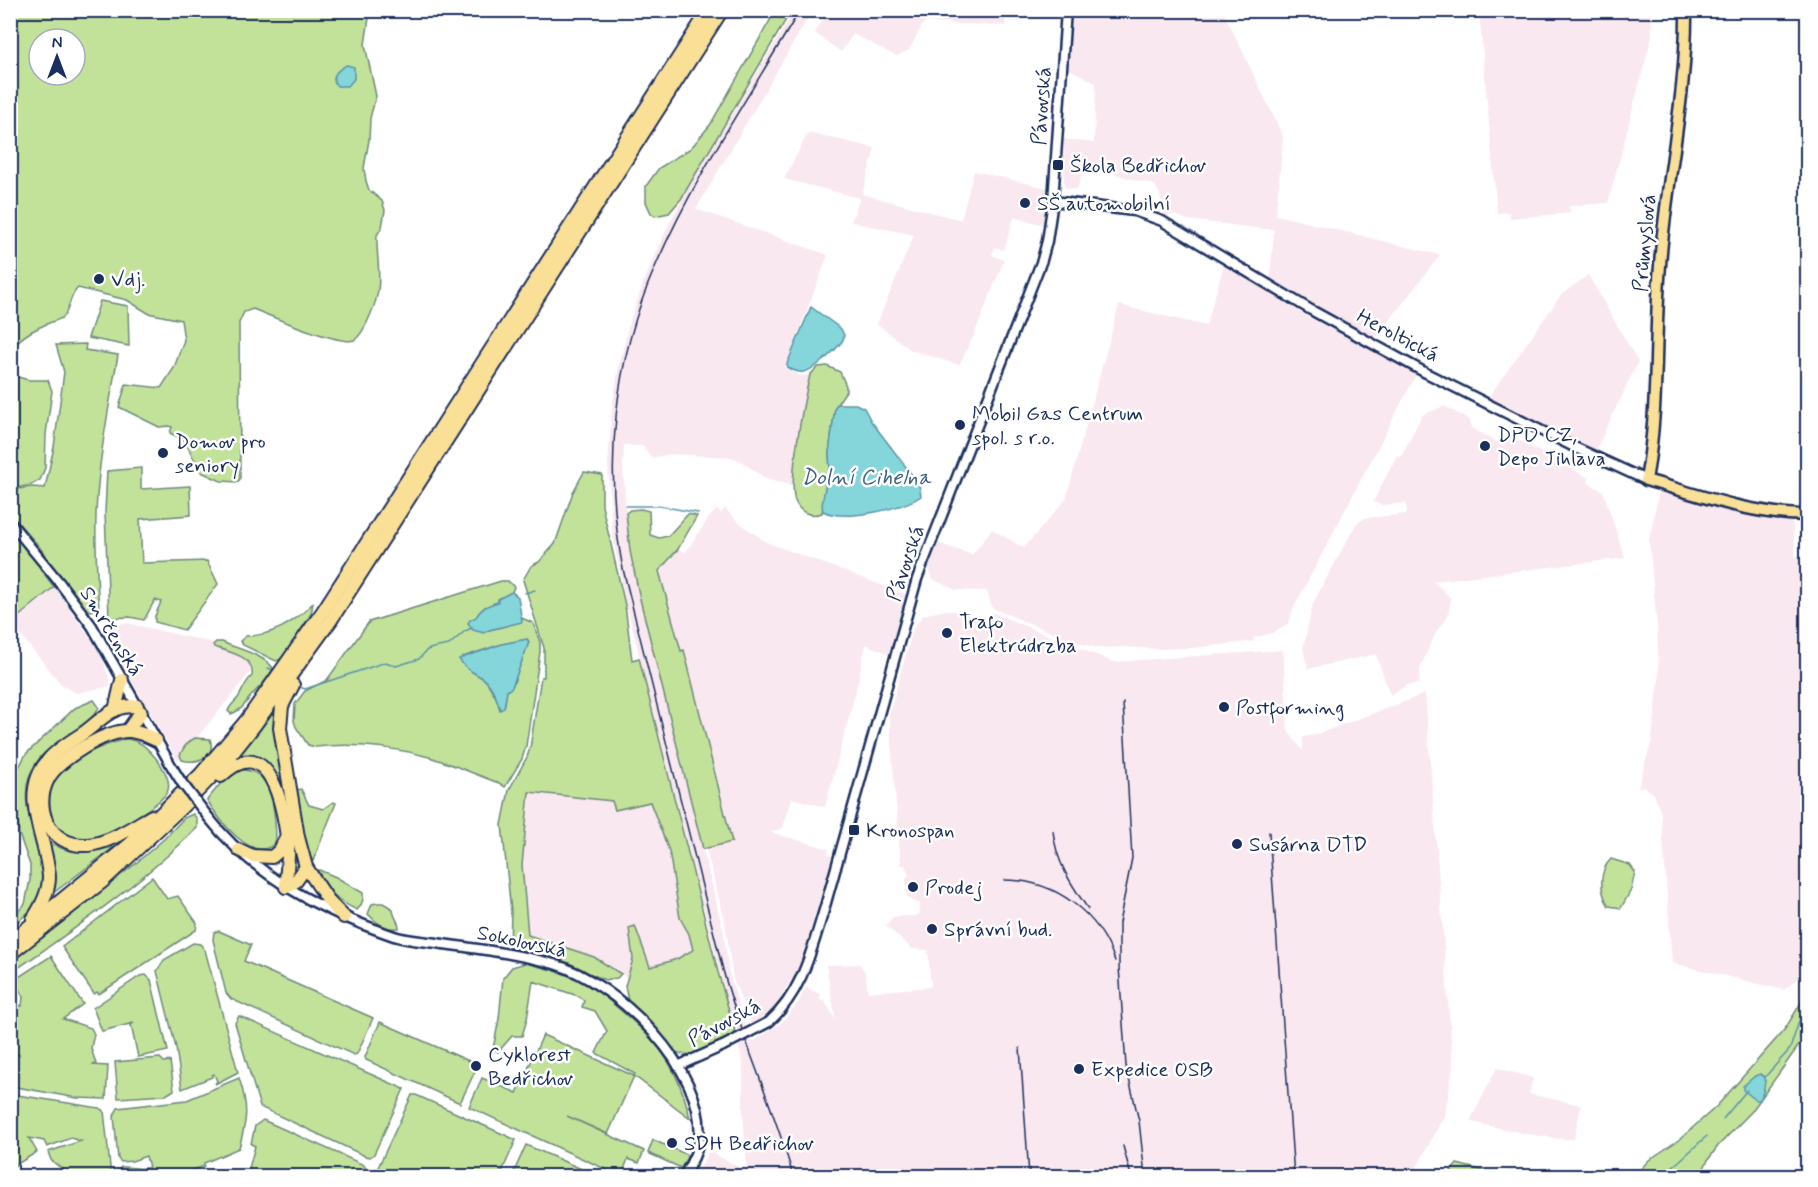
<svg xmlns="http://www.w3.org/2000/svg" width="1818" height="1187" viewBox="0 0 1818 1187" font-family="Mynerve,sans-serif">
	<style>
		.built { fill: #f9e8ef }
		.green { fill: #c2e29a; stroke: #6e887c; stroke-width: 1.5; fill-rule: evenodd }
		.water { fill: #85d6db; stroke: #5b93a9; stroke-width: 1.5 }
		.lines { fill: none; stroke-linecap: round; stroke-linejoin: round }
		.stream { stroke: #5b93a9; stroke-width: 1.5 }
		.minor-casing { stroke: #1b2f5e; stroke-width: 13 }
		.major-casing { stroke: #1b2f5e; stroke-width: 15 }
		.highway-casing { stroke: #1b2f5e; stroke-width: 16 }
		.minor { stroke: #fff; stroke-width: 8 }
		.major { stroke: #fadf96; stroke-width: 10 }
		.highway { stroke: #fadf96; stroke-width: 12 }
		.rail { stroke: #1b2f5e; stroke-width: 1.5 }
		.minor-bridge-casing { stroke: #1b2f5e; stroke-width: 13; stroke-linecap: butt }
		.minor-bridge { stroke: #fff; stroke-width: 8 }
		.poi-dot { fill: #1b2f5e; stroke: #fff; stroke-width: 2 }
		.labels { text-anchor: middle; stroke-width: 5; stroke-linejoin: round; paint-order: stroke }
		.street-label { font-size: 21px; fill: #1b2f5e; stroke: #fff }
		.poi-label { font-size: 21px; fill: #1b2f5e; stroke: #fff; text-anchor: start }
		.water-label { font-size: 22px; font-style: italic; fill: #3b6184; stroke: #fff }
	</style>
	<rect width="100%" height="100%" fill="#fff"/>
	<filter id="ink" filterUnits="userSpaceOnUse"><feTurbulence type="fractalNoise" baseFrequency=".0167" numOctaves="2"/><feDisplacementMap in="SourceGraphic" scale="12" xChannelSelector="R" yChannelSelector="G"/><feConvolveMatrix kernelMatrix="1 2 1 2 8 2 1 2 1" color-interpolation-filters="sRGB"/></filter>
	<g filter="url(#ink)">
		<g class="built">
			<polygon points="794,11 812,11 686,226 696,209 828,255 785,368 801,376 817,373 795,486 766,479 740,460 731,457 670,454 651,458 643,446 624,445 623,466 627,532 640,599 724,934 728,969 745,1026 753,1042 781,1023 798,1003 806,987 821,995 819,999 825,1002 836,1020 826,965 860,964 865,972 868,992 931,987 928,950 912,949 886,926 893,917 916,916 920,913 920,903 916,903 916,901 913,901 907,896 906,878 909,875 905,865 901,865 889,715 913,629 923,615 946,610 956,611 985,622 991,612 1113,662 1283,650 1288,731 1303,751 1303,737 1315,735 1425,694 1453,1067 1445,1114 1412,1176 750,1176 747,1169 743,1112 743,1064 625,599 612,531 608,464 612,408 619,366 629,324 643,284 666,230 686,192"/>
			<polygon points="828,11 828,10 1006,11 1005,26 924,22 909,50 896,56 853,34 841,52 815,33"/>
			<polygon points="1073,11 1223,11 1283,136 1276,215 1440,255 1375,339 1270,281 1274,230 1188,220 1172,214 1166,217 1164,216 1160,195 1155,185 1124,177 1085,163 1077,190 1064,187 1064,139 1094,143 1096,83 1069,69"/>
			<polygon points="1479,11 1651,11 1652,36 1608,203 1569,206 1570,213 1510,218 1509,212 1497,213"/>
			<polygon points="808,133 875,148 862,194 961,220 974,171 1047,188 1044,225 1014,217 1004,250 995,247 992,255 1004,260 974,335 959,365 911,350 877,324 914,235 851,222 860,198 784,179"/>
			<polygon points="1224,265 1308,317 1417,373 1294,607 1289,623 1273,633 1253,638 1255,641 1192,648 1158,649 1122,647 1098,648 1078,643 992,608 987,591 956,590 932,579 929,567 938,543 972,555 992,529 1024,548 1066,499 1119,305 1206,326"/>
			<polygon points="1588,275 1638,362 1594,454 1488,398 1561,295"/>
			<polygon points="1444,406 1470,420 1471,428 1501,444 1508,435 1589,478 1588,483 1603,491 1625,558 1433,581 1451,598 1448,615 1435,634 1420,668 1419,684 1407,685 1390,695 1376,654 1308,669 1303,649 1313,603 1356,524 1365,518 1407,514 1406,503 1382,505 1373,502 1397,455 1401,457 1422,415"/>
			<polygon points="1659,491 1758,517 1792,521 1796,557 1808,555 1807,974 1802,975 1784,990 1672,963 1661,813 1654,794 1643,786 1638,788 1652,740 1659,680 1657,627 1649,540"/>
			<polygon points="725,508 737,521 766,542 908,595 889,654 866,644 854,698 825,807 792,798 783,828 770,832 829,849 828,854 832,856 800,966 771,1012 751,1024 733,979 725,921 706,849 731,842 683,651 681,651 659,571 678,549 686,552 710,516 717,510 721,513"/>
			<polygon points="54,587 104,657 103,659 111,686 77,693 62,685 11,624"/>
			<polygon points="127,623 227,646 261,659 178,761 120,660 110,628 118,624"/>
			<polygon points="529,792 612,801 615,810 650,802 669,851 680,918 689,934 693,950 677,959 649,967 636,927 629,928 633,959 627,978 616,969 594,957 528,935 522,865"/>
			<polygon points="1497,1068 1533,1078 1529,1094 1581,1105 1574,1139 1562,1139 1527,1134 1472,1122 1471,1119"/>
			<polygon points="709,1151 746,1171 748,1176 696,1176"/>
		</g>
		<g class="green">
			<polygon points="776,10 791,11 681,199 669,213 655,216 651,213 646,202 646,186 659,168 691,148 710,125"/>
			<path d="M11,11h359l-5,34 11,51 -6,22 -1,22 -5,28 2,13 3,9 13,11 3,9 -3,17 -5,8c-1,18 4,38 1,55 -1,11 -14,45 -24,50 -13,6 -84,-24 -101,-31l-9,3 -5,11 1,146v10l-2,3 -17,-1 -20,-9 -17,-32 -14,-7 2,-6 -3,-1 -10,1 -40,-20 7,-23 35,4 13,-20 10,-28 -3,-20 -33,-7 -21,-13 -49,-12c-10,9 -7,21 -15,29 -3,3 -10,4 -14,6 -14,6 -31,14 -38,28zM39,39h36v36h-36z"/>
			<polygon points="100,301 128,306 129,346 88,338"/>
			<path d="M86,344l-1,6 33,5c-9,52 -20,106 -22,159 -1,32 1,64 3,96l-11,1 -11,-11 -39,-55 -27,-30 -1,-25 22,-3 13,1 9,-41 10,-75 -8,-27z"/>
			<path d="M827,366l13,6 6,14v5l-11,16 -6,46 1,18 -4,11 -4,31c-12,4 -22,0 -27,-12 -7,-21 9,-102 15,-126l8,-8z"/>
			<polygon points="10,371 14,376 29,380 48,380 52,391 46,434 45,468 40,480 31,485 11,489"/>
			<polygon points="141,468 141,489 190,486 191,515 140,519 142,563 207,561 218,584 184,630 155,622 155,616 161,602 155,600 144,620 130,617 109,618 105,512 107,471"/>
			<polygon points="584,472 602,475 602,506 625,605 632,660 639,658 718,972 736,1035 691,1056 677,1053 652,1023 628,1001 625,986 633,959 629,928 635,926 650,967 677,959 693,950 689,934 680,918 669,851 650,802 615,810 612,801 529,792 522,865 528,935 594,957 621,974 617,978 605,980 556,959 510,949 511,911 502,825 509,790 527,757 530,748 541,677 544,677 544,648 523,580 531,566 539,562 555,544 573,492"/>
			<polygon points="641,509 649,511 650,535 659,538 668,536 688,514 697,516 678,549 659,571 681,651 684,650 732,842 703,849 640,599 630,551 626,513 630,510"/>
			<polygon points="10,528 47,573 45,575 54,587 11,623"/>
			<path d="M501,581h7l6,6 -2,5 -13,7 -1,3 -13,5 4,23 32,-8 1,-4 11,5 7,19v10l-14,94 -4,13 -17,28 -6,-4c-23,-8 -46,-19 -70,-26 -36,-10 -77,-14 -114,-10l-7,-2 -12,-18 -2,-6 1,-17 10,-13 22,-11 42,-58zM527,639l2,3 -17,45 -5,3 -2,14 -5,5 -3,-10 -11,-19 -14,-8 -9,-15 39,-13z"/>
			<path d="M313,603l-2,11 -28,44 -7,3 -33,-16 -3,-4 6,-5c26,0 49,-14 67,-33z"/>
			<path d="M216,642h6c15,7 41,12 51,26 -5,12 -12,17 -21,27 -10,11 -6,12 -21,19l-3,-3c2,-6 6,-8 10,-13 5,-8 7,-16 14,-22 3,-20 -23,-24 -38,-29l-1,-2z"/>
			<path d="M94,700l5,7c-16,30 -57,33 -70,70 -14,42 32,90 5,129 -6,8 -16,15 -23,22l-1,-8 15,-16 5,-24v-15l-11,-31 -1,-19 -4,-5v-14l3,-6 1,-21 8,-15 49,-46z"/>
			<path d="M273,712l6,52 20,95 -1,12 -7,7c-2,-27 -1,-90 -20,-108 -8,-8 -24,-7 -33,-15z"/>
			<path d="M195,738l15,1c6,18 -13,25 -28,21l-2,-5c4,-8 7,-13 15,-17z"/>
			<path d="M125,739c15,1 21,8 30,18 7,8 16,23 13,33 -5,14 -58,44 -73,48 -4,1 -9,3 -13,3 -31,0 -41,-44 -25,-65 16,-20 45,-30 68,-37z"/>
			<path d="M241,770c33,-2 34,46 35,69l-2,5c-23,20 -56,-26 -67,-44l14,-17z"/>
			<path d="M301,789l8,16 14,4 10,-7 3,1 -23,58c-10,-12 -14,-55 -17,-71z"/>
			<path d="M193,814l4,5v9c-54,54 -124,102 -186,145v-12l124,-97 30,-26 19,-20z"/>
			<path d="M46,839c24,19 40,13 68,8l-62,47 1,-19z"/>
			<path d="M1611,859l19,6 5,7 -4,18 -10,18 -12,-2c-9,-14 -11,-34 2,-47z"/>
			<path d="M319,870l17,7 27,16c1,7 -1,12 -6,17 -18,-8 -31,-20 -40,-38z"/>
			<polygon points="152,877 167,899 178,896 197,923 196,930 99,994 97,992 94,994 62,947"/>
			<path d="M377,903h6l10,6c0,8 6,12 6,19 -12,2 -23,-5 -31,-14l4,-10z"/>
			<polygon points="219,931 251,945 244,961 373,1018 357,1054 354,1055 231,999 226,993 213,940 214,932"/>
			<polygon points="193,943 200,944 205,950 238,1072 215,1084 217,1081 214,1074 212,1075 212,1077 182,1089 176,1048 157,971 164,960"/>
			<polygon points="51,956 83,1004 63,1019 91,1028 94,1034 91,1048 96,1064 92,1065 108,1066 106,1099 77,1098 11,1086 11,1054 20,1055 11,1052 11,1003 22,1006 23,997 14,980"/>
			<path d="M525,963c18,5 37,9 53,16 16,7 28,19 41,30 40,33 59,58 71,109l-56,-42 -26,58 -41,-18 77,35 -5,12 -11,-4 -5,13 -7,-3 -2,4 -145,-66 13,-29 35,15 26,-58 91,41 1,-2 -39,-21 11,-22 -12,-20 -13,-4 2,-6 -6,-5 -45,-15 -6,38 -5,17h-10l-14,16 -5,-3 6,-30 4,-41 9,-11z"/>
			<polygon points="146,975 151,980 168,1051 138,1057 131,1025 134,1023 102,1031 93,1008 140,976"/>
			<polygon points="1807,993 1807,1011 1806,1010 1805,1022 1807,1018 1807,1034 1752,1111 1718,1146 1708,1160 1700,1176 1634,1176 1649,1160 1680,1139 1717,1106 1785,1029"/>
			<polygon points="239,1016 404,1089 374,1154 370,1157 365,1156 260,1107 235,1023"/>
			<polygon points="380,1022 478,1065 460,1103 366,1060 365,1057"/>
			<polygon points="160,1058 164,1062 170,1061 174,1090 166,1095 118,1098 115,1062"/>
			<path d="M239,1078c10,30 8,41 0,70l-35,15v3l-27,10h-57l-1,-6 2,-3c11,-1 19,4 28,0l-3,-11 -14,5 -11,1 -3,-3 -4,-43 4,-8 69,-8z"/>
			<polygon points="11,1094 99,1108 104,1111 111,1176 70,1176 51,1160 48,1152 81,1141 71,1138 47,1147 44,1141 29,1138 37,1152 11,1168"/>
			<polygon points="412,1095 416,1095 516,1140 500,1176 374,1176"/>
			<polygon points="263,1120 364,1165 366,1169 364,1176 247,1176 255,1146 251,1144 255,1126"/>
			<polygon points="653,1140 688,1155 681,1168 648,1153"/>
			<polygon points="526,1145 586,1171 584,1176 512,1176"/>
			<polygon points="1457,1164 1497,1174 1512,1172 1525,1176 1447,1176"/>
		</g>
		<g class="water">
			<path d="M347,65l7,2v12l-6,7h-11c-8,-9 1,-17 10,-21z"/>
			<path d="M811,307l30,22 3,6 -1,5c-7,10 -28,30 -40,32 -5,1 -10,-2 -15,-4l-1,-4z"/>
			<path d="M838,404h18l8,4 7,13 48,63 2,12c-18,13 -77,26 -98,15l-1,-6 4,-23 4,-11 -1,-18 6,-46z"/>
			<path d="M512,592l6,5 4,25 -33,8 -5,3 -11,-3 -5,-7 2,-3 6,-3c5,-9 12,-12 22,-15v-3z"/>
			<path d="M527,639l2,3 -17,45 -5,4 -3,17 -4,2c-3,-12 -8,-26 -19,-33 -9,-6 -16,-8 -22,-18l43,-15z"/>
			<path d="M1760,1074l5,3c1,4 -3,20 -5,23h-4l-13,-10v-4l12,-10z"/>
		</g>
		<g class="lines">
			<g class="stream">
				<polyline points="626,506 660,506 698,513"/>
				<polyline points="525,593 535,590"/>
				<polyline points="268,668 276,671"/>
				<polyline points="297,686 305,689 386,662 396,666 419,659 427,650 433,648 449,645 465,631 472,628"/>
				<polyline points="1765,1077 1790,1049 1799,1021"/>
				<polyline points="1723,1119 1747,1090"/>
				<path d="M1659,1176c18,-10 32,-27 48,-40"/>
			</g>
			<defs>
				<g id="minor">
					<polyline points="1053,201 1134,211 1162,221 1311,310 1426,373 1574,447 1646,480"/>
					<polyline points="10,522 59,582 92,626 172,767"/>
					<path d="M209,818c46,59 115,94 185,118 15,5 33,5 49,8 37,5 75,10 111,20 62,18 153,105 145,175 -1,13 -9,26 -15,37"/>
					<path d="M769,1022c33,-30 42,-70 55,-112l93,-331 125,-319 5,-19 6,-40 13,-191"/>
					<polyline points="678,1066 723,1046"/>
				</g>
				<path id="major" d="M1686,10c1,86 -20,170 -26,255 -6,72 -1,144 -14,215 53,15 106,35 162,35"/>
				<g id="highway">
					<polyline points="293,685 282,706 280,728 298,837 306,867 330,903 344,917"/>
					<polyline points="115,710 122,680"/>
					<polyline points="128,730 141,712"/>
					<path d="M221,776c50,-48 63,35 67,69 1,13 -2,28 -2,42"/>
					<path d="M152,816c-18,10 -38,24 -58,28 -40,8 -63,-32 -46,-65 10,-20 60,-50 82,-48 9,1 18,5 26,9"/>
					<polyline points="239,850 253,856 272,857 280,850 286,838"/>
					<polyline points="286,887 296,881 306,867"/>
					<path d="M33,919c8,-12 16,-26 16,-42 -2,-39 -32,-83 0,-118 9,-10 22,-18 33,-25 11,-7 21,-19 33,-24 6,-4 15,-4 22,-4"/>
					<polyline points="10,942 129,845 201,774 246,721 323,611 709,10"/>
					<polyline points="10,954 102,882 183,806 224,764 254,726 331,620 722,10"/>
				</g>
			</defs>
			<use href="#minor" class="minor-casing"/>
			<use href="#major" class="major-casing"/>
			<use href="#highway" class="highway-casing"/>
			<use href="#minor" class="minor"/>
			<use href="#major" class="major"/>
			<use href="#highway" class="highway"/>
			<g class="rail">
				<polyline points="1123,703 1132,858 1119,923 1119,967 1126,1066 1139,1121 1145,1176"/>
				<path d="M1053,831c3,31 18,53 35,78"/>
				<polyline points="1269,832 1294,1176"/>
				<path d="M1005,880c50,0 94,33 110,81"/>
				<polyline points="1020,1048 1029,1176"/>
				<polyline points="1123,1146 1131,1176"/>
				<path d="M793,1176c-19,-70 -51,-135 -70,-206l-100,-401c-20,-102 -9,-209 33,-304 38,-88 95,-172 144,-255"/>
			</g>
			<defs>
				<g id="minor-bridge">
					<polyline points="172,767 182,783 209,818"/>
					<polyline points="723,1046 769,1022"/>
				</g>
			</defs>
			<use href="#minor-bridge" class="minor-bridge-casing"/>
			<use href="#minor-bridge" class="minor-bridge"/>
		</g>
	</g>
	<g class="poi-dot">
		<rect x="1052" y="159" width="12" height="12" rx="3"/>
		<circle cx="1025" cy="203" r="6"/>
		<circle cx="99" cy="279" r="6"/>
		<circle cx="960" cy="425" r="6"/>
		<circle cx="1485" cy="446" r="6"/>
		<circle cx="163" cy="453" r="6"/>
		<circle cx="947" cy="633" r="6"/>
		<circle cx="1224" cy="707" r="6"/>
		<rect x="848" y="824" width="12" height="12" rx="3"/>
		<circle cx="1237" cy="844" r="6"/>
		<circle cx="913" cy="887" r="6"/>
		<circle cx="932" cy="929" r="6"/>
		<circle cx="476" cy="1066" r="6"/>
		<circle cx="1079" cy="1069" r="6"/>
		<circle cx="672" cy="1143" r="6"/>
	</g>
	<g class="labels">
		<g class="street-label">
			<text transform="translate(1041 106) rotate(-86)" y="7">Pávovská</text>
			<text transform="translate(1644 243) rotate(-85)" y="7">Průmyslová</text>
			<text transform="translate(1398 335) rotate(28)" y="7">Heroltická</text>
			<text transform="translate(905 563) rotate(-71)" y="7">Pávovská</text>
			<text transform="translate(112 631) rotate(58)" y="7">Smrčenská</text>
			<text transform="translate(522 941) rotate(12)" y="7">Sokolovská</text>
			<text transform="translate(724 1022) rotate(-28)" y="7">Pávovská</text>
		</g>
		<g class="poi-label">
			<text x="1070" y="172">Škola Bedřichov</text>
			<text x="1037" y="210">SŠ automobilní</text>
			<text x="111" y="286">Vdj.</text>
			<text x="972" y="420">Mobil Gas Centrum<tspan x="972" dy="24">spol. s r.o.</tspan></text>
			<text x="1497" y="441">DPD CZ,<tspan x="1497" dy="24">Depo Jihlava</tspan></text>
			<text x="175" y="448">Domov pro<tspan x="175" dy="24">seniory</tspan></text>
			<text x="959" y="628">Trafo<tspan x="959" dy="24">Elektrúdrzba</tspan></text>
			<text x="1236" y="714">Postforming</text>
			<text x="866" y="837">Kronospan</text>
			<text x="1249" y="851">Susárna DTD</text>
			<text x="925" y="894">Prodej</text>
			<text x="944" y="936">Správní bud.</text>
			<text x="488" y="1061">Cyklorest<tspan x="488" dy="24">Bedřichov</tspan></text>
			<text x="1091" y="1076">Expedice OSB</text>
			<text x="684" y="1150">SDH Bedřichov</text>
		</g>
		<g class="water-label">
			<text x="866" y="484">Dolní Cihelna</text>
		</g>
	</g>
	<rect width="1818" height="1187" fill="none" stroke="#fff" stroke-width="36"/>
	<rect x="18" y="18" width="1782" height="1151" fill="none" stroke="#1b2f5e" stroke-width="2" filter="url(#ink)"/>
	<g transform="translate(57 57)"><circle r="28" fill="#ffffff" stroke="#a4acbf" stroke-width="1.5"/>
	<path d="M0-4.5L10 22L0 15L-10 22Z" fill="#1b2f5e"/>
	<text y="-9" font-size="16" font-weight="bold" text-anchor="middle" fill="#1b2f5e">N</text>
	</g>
</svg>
